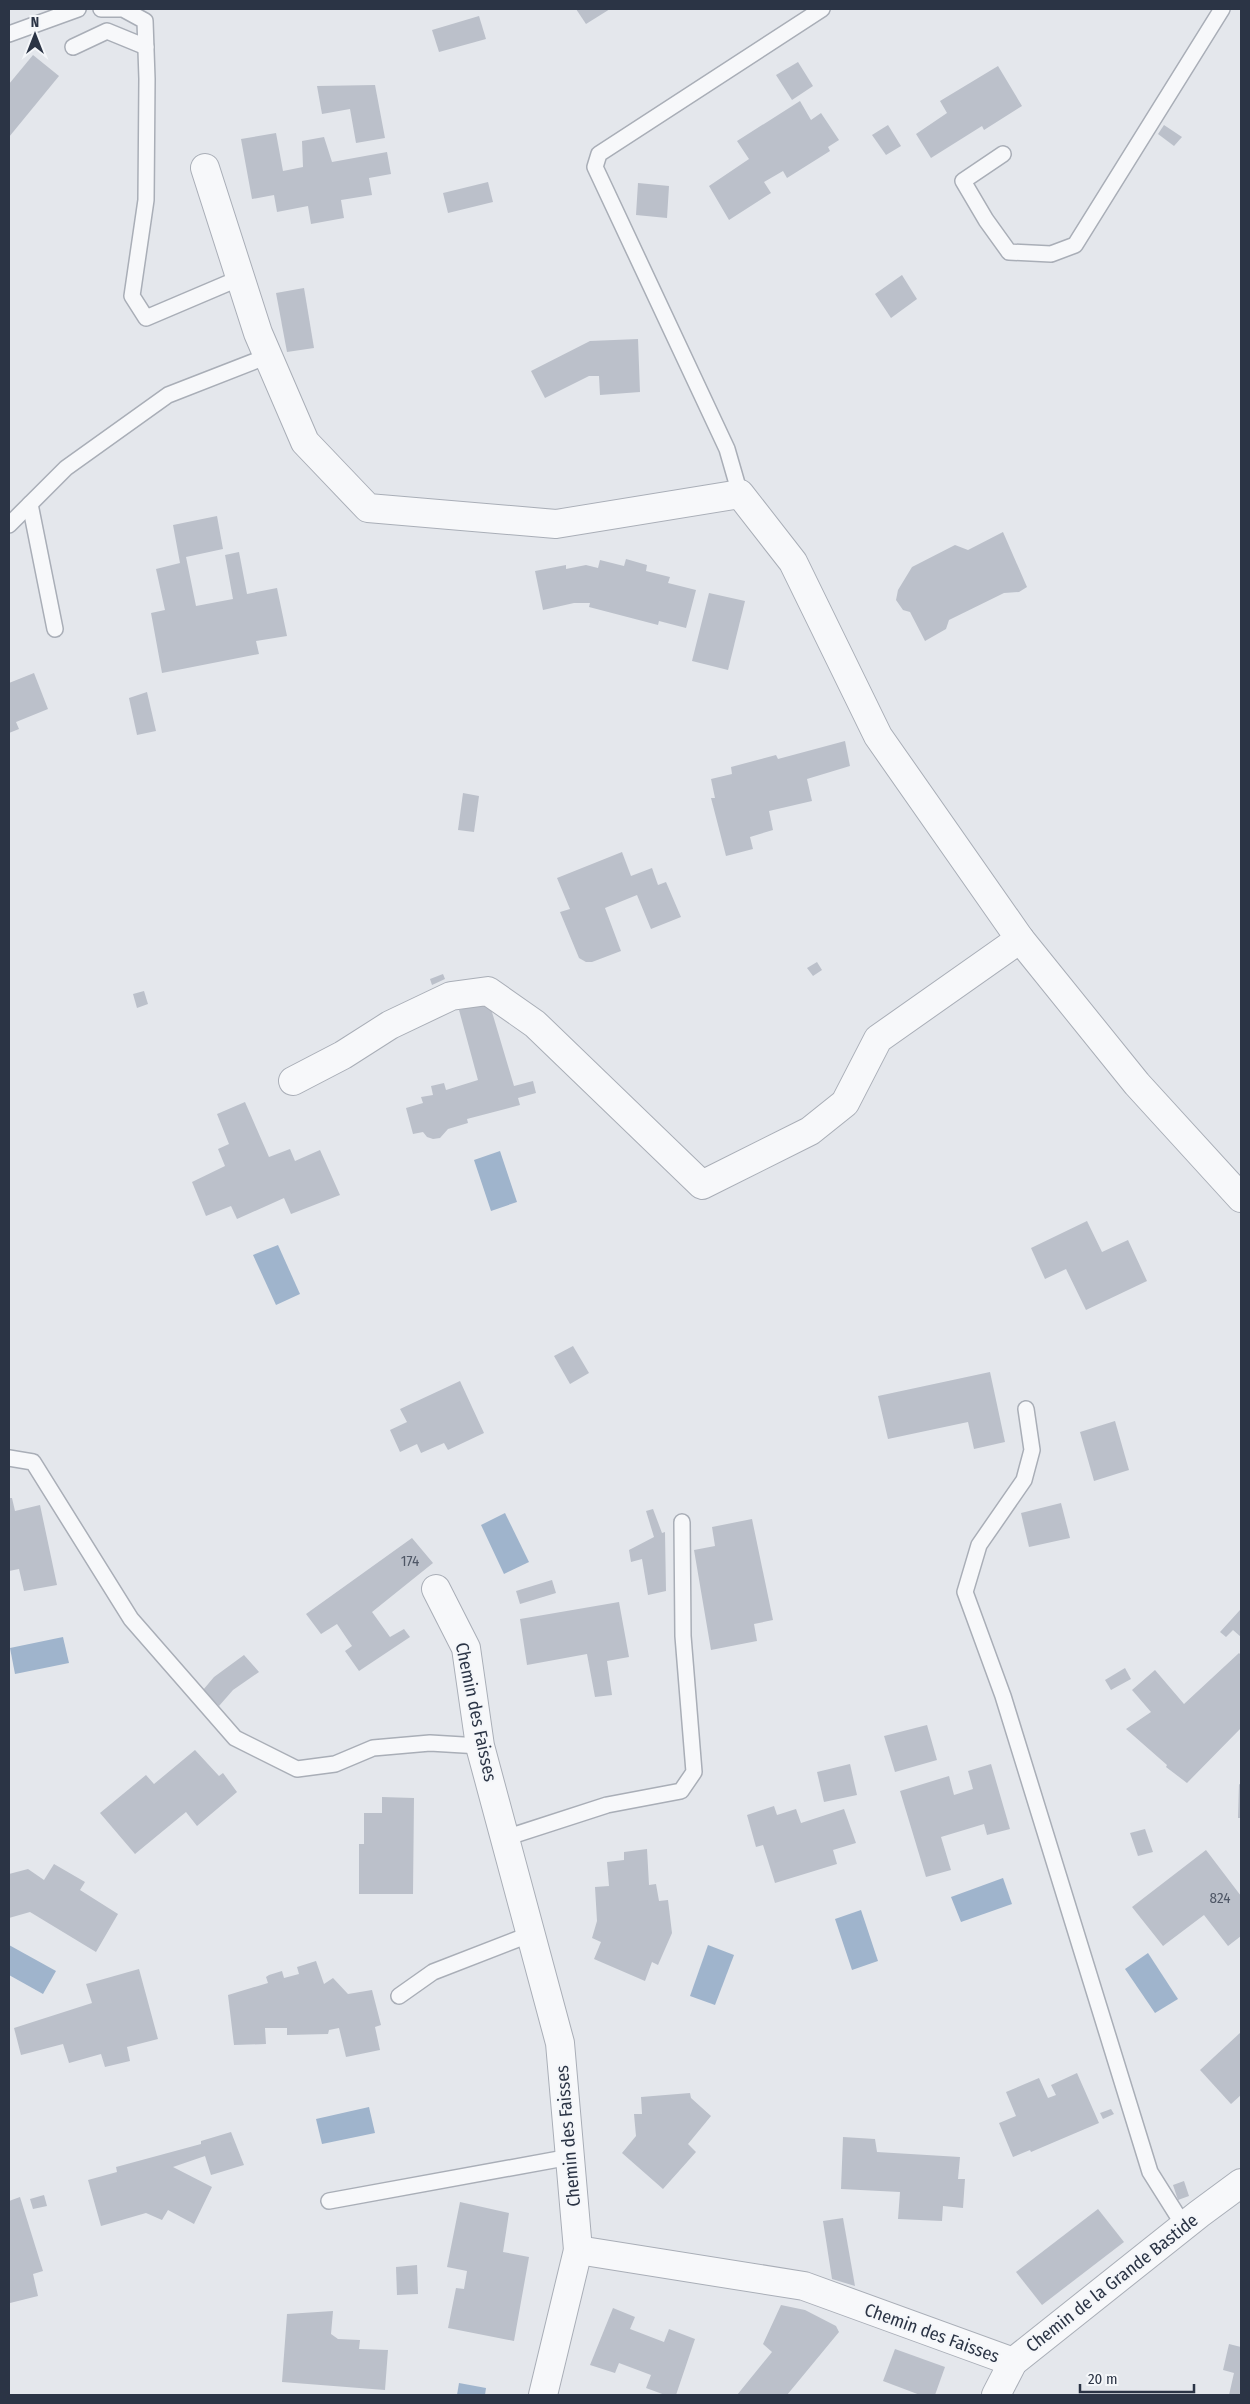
<svg xmlns="http://www.w3.org/2000/svg" width="1250" height="2404" viewBox="0 0 1250 2404" font-family="'Fira Sans Condensed',sans-serif">
	<style>
		.water { fill: #9fb4cc }
		.building { fill: #bbc0ca }
		.lines { fill: none; stroke-linecap: round; stroke-linejoin: round }
		.lane-casing { stroke: #a9aeb7; stroke-width: 18 }
		.street-casing { stroke: #a9aeb7; stroke-width: 30 }
		.lane { stroke: #f7f8fa; stroke-width: 15 }
		.street { stroke: #f7f8fa; stroke-width: 28 }
		.labels { text-anchor: middle; stroke-width: 4; stroke-linejoin: round; paint-order: stroke }
		.number-label { font-size: 15px; fill: #4f5766 }
		.street-label { font-size: 18px; fill: #2b3445; stroke: #f4f6f9 }
	</style>
	<rect width="100%" height="100%" fill="#e4e7ec"/>
	<g class="water">
		<polygon points="500,1151 517,1202 491,1211 474,1160"/>
		<polygon points="278,1245 300,1294 276,1305 253,1255"/>
		<polygon points="505,1513 529,1562 504,1574 481,1525"/>
		<polygon points="63,1637 69,1663 15,1674 10,1648"/>
		<polygon points="1003,1878 1012,1904 961,1922 951,1897"/>
		<polygon points="861,1910 878,1961 852,1970 835,1919"/>
		<polygon points="9,1945 56,1971 43,1994 9,1975"/>
		<polygon points="708,1945 734,1955 715,2005 690,1996"/>
		<polygon points="1148,1953 1178,1999 1155,2013 1125,1969"/>
		<polygon points="369,2107 375,2133 322,2144 316,2119"/>
		<polygon points="459,2383 486,2388 485,2395 457,2395"/>
	</g>
	<g class="building">
		<polygon points="576,9 610,9 586,24"/>
		<polygon points="479,16 486,39 439,52 432,30"/>
		<polygon points="33,55 59,76 9,137 9,84"/>
		<polygon points="798,62 813,86 792,100 776,75"/>
		<polygon points="998,66 1022,106 984,130 982,126 931,158 916,134 947,113 940,101"/>
		<polygon points="375,85 385,138 356,143 350,109 322,114 317,86"/>
		<polygon points="800,101 811,120 821,113 839,140 828,147 830,151 787,178 783,171 764,182 771,193 729,220 709,186 749,159 737,141"/>
		<polygon points="888,125 901,146 886,155 872,135"/>
		<polygon points="1164,125 1182,137 1174,146 1158,134"/>
		<polygon points="276,133 283,171 303,167 302,141 324,137 332,162 387,152 391,174 369,178 372,195 341,200 344,218 311,224 308,206 277,212 274,195 252,199 241,139"/>
		<polygon points="488,182 493,202 448,213 443,193"/>
		<polygon points="638,183 669,186 667,218 636,215"/>
		<polygon points="902,275 917,299 891,318 875,294"/>
		<polygon points="304,288 314,348 287,352 276,293"/>
		<polygon points="638,339 640,392 600,395 599,376 589,376 545,398 531,371 590,341"/>
		<polygon points="217,516 223,549 186,557 196,606 233,599 225,555 239,552 247,594 277,588 287,636 256,641 259,654 162,673 151,613 165,610 156,569 180,563 173,525"/>
		<polygon points="1003,532 1027,587 1019,592 1004,593 949,620 946,629 925,641 910,612 903,610 896,600 898,590 912,567 955,545 968,550"/>
		<polygon points="626,559 647,565 646,571 670,577 668,583 696,590 686,628 659,621 658,625 589,607 590,603 574,603 543,610 535,571 566,565 566,569 586,565 598,568 600,560 624,566"/>
		<polygon points="709,593 745,601 728,670 692,661"/>
		<polygon points="34,673 48,709 16,722 19,729 9,733 9,683"/>
		<polygon points="147,692 156,731 137,735 129,698"/>
		<polygon points="845,741 850,766 807,779 812,801 769,811 773,830 750,837 753,849 726,856 711,798 715,798 711,779 732,774 731,767 776,755 778,759"/>
		<polygon points="463,793 479,796 474,832 458,830"/>
		<polygon points="622,852 631,876 652,868 658,885 666,882 681,917 651,929 637,895 605,908 621,951 592,962 586,962 579,958 560,912 570,909 557,878"/>
		<polygon points="817,962 822,970 813,976 807,968"/>
		<polygon points="443,974 445,979 432,985 430,979"/>
		<polygon points="144,991 148,1004 137,1008 133,994"/>
		<polygon points="489,1002 514,1086 533,1081 536,1093 518,1098 520,1105 467,1119 468,1123 448,1129 440,1138 433,1139 427,1137 423,1132 413,1134 406,1108 423,1103 421,1097 433,1095 431,1086 444,1083 446,1090 478,1080 459,1010"/>
		<polygon points="245,1102 269,1157 290,1149 295,1161 320,1150 340,1195 291,1214 284,1198 237,1219 231,1206 206,1216 192,1182 225,1166 218,1149 229,1144 217,1114"/>
		<polygon points="1087,1221 1102,1252 1128,1240 1147,1281 1086,1310 1066,1269 1045,1279 1031,1248"/>
		<polygon points="573,1346 589,1373 570,1384 554,1356"/>
		<polygon points="990,1372 1005,1442 974,1449 968,1422 888,1439 878,1396"/>
		<polygon points="460,1381 484,1433 448,1450 444,1443 421,1453 417,1444 400,1452 390,1430 407,1422 400,1409"/>
		<polygon points="1115,1421 1129,1470 1094,1481 1080,1432"/>
		<polygon points="9,1498 12,1498 15,1511 40,1505 57,1585 24,1591 19,1569 9,1571"/>
		<polygon points="1061,1503 1070,1538 1029,1547 1021,1513"/>
		<polygon points="653,1509 662,1533 665,1532 666,1591 648,1595 642,1559 631,1562 629,1550 654,1537 646,1511"/>
		<polygon points="752,1519 773,1620 754,1624 757,1641 711,1650 694,1550 715,1546 712,1527"/>
		<polygon points="412,1538 433,1563 372,1612 390,1637 404,1629 410,1637 359,1671 345,1651 352,1646 337,1624 321,1634 306,1614"/>
		<polygon points="552,1580 556,1593 520,1604 516,1591"/>
		<polygon points="619,1602 629,1657 607,1661 612,1695 595,1697 587,1654 527,1665 520,1619"/>
		<polygon points="1240,1610 1241,1637 1233,1630 1226,1637 1220,1632"/>
		<polygon points="1239,1653 1241,1655 1241,1728 1187,1783 1166,1767 1167,1765 1126,1729 1151,1712 1132,1690 1155,1670 1184,1704"/>
		<polygon points="244,1655 259,1672 233,1690 219,1706 203,1690 214,1677"/>
		<polygon points="1125,1668 1131,1679 1111,1690 1105,1680"/>
		<polygon points="927,1725 937,1760 895,1772 884,1736"/>
		<polygon points="195,1750 219,1776 223,1773 237,1792 197,1826 186,1812 135,1854 100,1813 146,1775 154,1784"/>
		<polygon points="850,1764 857,1795 824,1802 817,1772"/>
		<polygon points="991,1764 1010,1829 987,1835 984,1824 941,1837 951,1870 926,1877 900,1791 949,1776 954,1795 973,1789 968,1771"/>
		<polygon points="1239,1784 1241,1785 1241,1818 1238,1818"/>
		<polygon points="382,1797 414,1798 413,1894 359,1894 359,1844 364,1844 364,1813 382,1813"/>
		<polygon points="774,1806 777,1815 796,1809 801,1823 844,1809 856,1843 833,1850 837,1864 775,1883 763,1845 756,1847 747,1815"/>
		<polygon points="1145,1829 1153,1852 1138,1856 1130,1833"/>
		<polygon points="647,1849 649,1885 656,1884 659,1901 668,1900 672,1933 658,1965 652,1962 645,1981 594,1959 601,1942 592,1938 597,1921 595,1887 609,1886 607,1862 624,1860 624,1852"/>
		<polygon points="1206,1850 1241,1896 1241,1936 1228,1946 1204,1915 1163,1946 1132,1907"/>
		<polygon points="54,1864 85,1882 80,1890 118,1914 96,1952 30,1912 9,1918 9,1874 28,1869 44,1880"/>
		<polygon points="316,1961 324,1984 333,1978 348,1994 372,1990 381,2025 375,2027 380,2050 346,2057 339,2028 329,2030 328,2034 287,2035 287,2028 265,2028 266,2044 234,2045 228,1995 268,1983 266,1977 269,1975 282,1971 284,1978 299,1974 297,1967"/>
		<polygon points="139,1969 158,2039 127,2047 130,2061 105,2067 101,2054 69,2063 63,2044 21,2055 14,2028 92,2003 86,1984"/>
		<polygon points="1241,2032 1241,2095 1231,2104 1200,2070"/>
		<polygon points="1077,2073 1099,2123 1031,2152 1030,2150 1013,2157 999,2123 1016,2116 1006,2092 1039,2078 1048,2098 1056,2095 1051,2085"/>
		<polygon points="690,2093 691,2098 711,2116 688,2144 696,2152 663,2189 622,2153 636,2136 634,2114 642,2114 641,2097"/>
		<polygon points="1111,2109 1114,2114 1103,2119 1100,2113"/>
		<polygon points="231,2132 244,2165 211,2175 205,2156 173,2167 212,2187 194,2224 168,2210 162,2220 146,2213 101,2226 88,2180 117,2172 116,2167 201,2144 201,2141"/>
		<polygon points="843,2137 875,2139 877,2152 960,2157 958,2179 965,2179 963,2208 943,2206 942,2221 898,2219 900,2192 841,2189"/>
		<polygon points="1184,2181 1189,2196 1178,2200 1173,2185"/>
		<polygon points="44,2195 47,2206 33,2209 30,2199"/>
		<polygon points="20,2197 43,2271 33,2274 38,2296 10,2303 9,2201"/>
		<polygon points="460,2202 509,2213 503,2252 529,2257 514,2341 448,2328 456,2288 464,2289 467,2271 447,2267"/>
		<polygon points="1098,2209 1124,2242 1042,2305 1016,2272"/>
		<polygon points="843,2218 855,2286 832,2279 823,2221"/>
		<polygon points="417,2265 418,2294 397,2295 396,2267"/>
		<polygon points="781,2305 805,2310 836,2326 839,2332 787,2395 737,2395 772,2352 763,2344"/>
		<polygon points="613,2308 635,2317 630,2329 664,2342 669,2329 695,2339 676,2395 665,2395 646,2388 651,2375 619,2363 615,2373 590,2365"/>
		<polygon points="333,2311 331,2334 338,2339 360,2340 359,2349 388,2350 385,2390 282,2382 287,2314"/>
		<polygon points="1229,2344 1241,2347 1241,2395 1229,2395 1234,2373 1223,2370"/>
		<polygon points="895,2349 945,2367 935,2395 920,2395 883,2381"/>
	</g>
	<g class="lines">
		<defs>
			<g id="lane">
				<polyline points="101,9 123,9 145,21 147,79 146,200 132,296 146,318 240,278"/>
				<polyline points="9,34 78,9"/>
				<polyline points="73,47 107,31 146,47"/>
				<polyline points="1003,154 963,181 986,220 1009,252 1051,254 1075,245 1222,9"/>
				<polyline points="740,494 727,449 595,167 599,154 822,9"/>
				<polyline points="30,504 55,629"/>
				<polyline points="9,525 66,468 168,395 268,356"/>
				<polyline points="1026,1409 1032,1450 1024,1480 979,1545 965,1592 1003,1696 1150,2172 1184,2226"/>
				<polyline points="9,1458 33,1462 131,1619 235,1738 297,1769 335,1764 373,1748 430,1743 480,1746"/>
				<polyline points="505,1838 607,1805 681,1791 694,1772 683,1636 682,1522"/>
				<polyline points="399,1996 433,1972 531,1934"/>
				<polyline points="329,2201 570,2157"/>
			</g>
			<g id="street">
				<polyline points="205,168 258,333 305,442 368,508 556,524 740,494 793,562 878,736 1020,939 1137,1084 1241,1198"/>
				<polyline points="293,1081 343,1055 390,1025 451,996 488,991 535,1024 702,1185 810,1131 845,1103 878,1039 1020,939"/>
				<polyline points="436,1589 466,1648 480,1746 560,2043 578,2250 804,2286 1013,2362"/>
				<polyline points="543,2395 578,2250"/>
				<polyline points="996,2395 1013,2362 1199,2214 1241,2183"/>
			</g>
		</defs>
		<use href="#lane" class="lane-casing"/>
		<use href="#street" class="street-casing"/>
		<use href="#lane" class="lane"/>
		<use href="#street" class="street"/>
	</g>
	<g class="labels">
		<g class="number-label">
			<text x="410" y="1566">174</text>
			<text x="1220" y="1903">824</text>
		</g>
		<g class="street-label">
			<text transform="translate(476 1712) rotate(78)" y="6">Chemin des Faisses</text>
			<text transform="translate(568 2136) rotate(-95)" y="6">Chemin des Faisses</text>
			<text transform="translate(1112 2283) rotate(-38)" y="6">Chemin de la Grande Bastide</text>
			<text transform="translate(932 2333) rotate(20)" y="6">Chemin des Faisses</text>
		</g>
	</g>
	<rect width="1250" height="2404" fill="none" stroke="#2b3445" stroke-width="20"/>
	<g transform="translate(35 35)" stroke="#f4f6f9" stroke-width="4" paint-order="stroke">
	<path d="M0-4L9 19L0 12L-9 19Z" fill="#2b3445"/>
	<text y="-8" font-size="14" font-weight="bold" text-anchor="middle" fill="#2b3445">N</text>
	</g>
	<path d="M1080 2384v8h114v-8" fill="none" stroke="#2b3445" stroke-width="2.5"/>
	<text x="1088" y="2384" font-size="15" fill="#2b3445" stroke="#f4f6f9" stroke-width="4" paint-order="stroke">20 m</text>
</svg>
